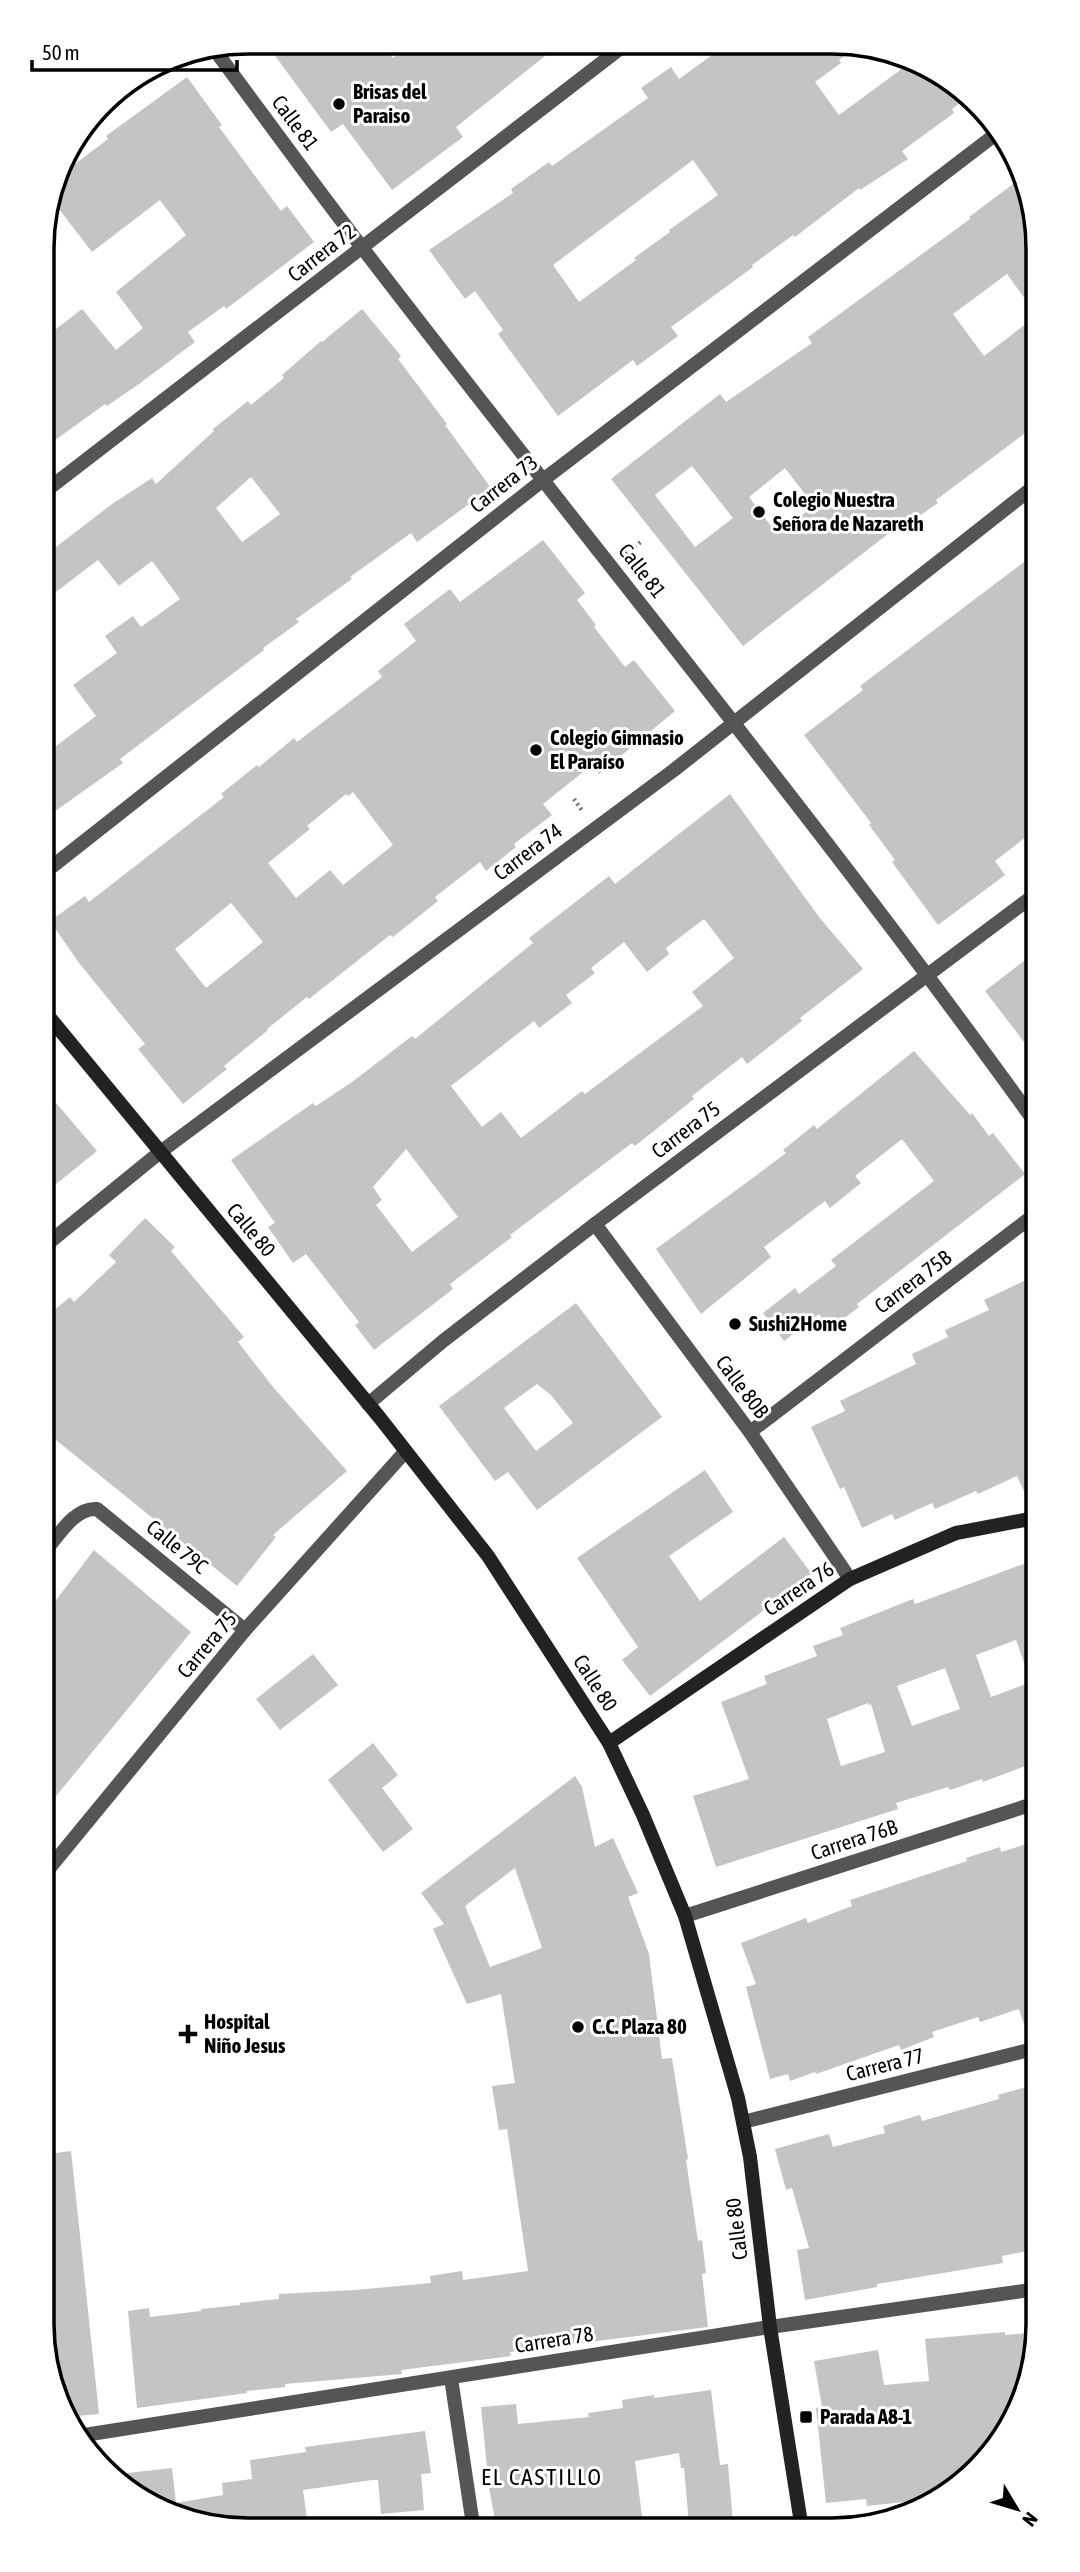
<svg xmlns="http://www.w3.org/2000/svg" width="1080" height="2572" viewBox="0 0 1080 2572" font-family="'Asap Condensed',sans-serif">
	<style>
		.building { fill: #c4c4c4; fill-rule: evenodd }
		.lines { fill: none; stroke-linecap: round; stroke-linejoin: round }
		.path { stroke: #777; stroke-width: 4.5; stroke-dasharray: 2 3.5; stroke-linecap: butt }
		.street { stroke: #555; stroke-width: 14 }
		.secondary { stroke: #222; stroke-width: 14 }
		.poi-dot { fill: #000; stroke: #fff; stroke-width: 2.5 }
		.labels { text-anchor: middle; stroke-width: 6; stroke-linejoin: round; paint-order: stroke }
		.poi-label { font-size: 21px; font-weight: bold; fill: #000; stroke: #fff; text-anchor: start }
		.street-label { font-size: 21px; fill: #000; stroke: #fff }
		.neighbourhood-label { font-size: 23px; letter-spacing: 2px; fill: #000; stroke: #fff }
		.rim { fill: none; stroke: #000; stroke-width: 3.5 }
	</style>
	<rect width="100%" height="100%" fill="#fff"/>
	<g class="building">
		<polygon points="265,42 382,43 393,58 413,43 560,44 456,127 463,137 392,190 343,124 331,132"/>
		<path d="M726,45l132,1 -19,14 2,3 -26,19 24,33 75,-55 9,3 46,33 -17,13 2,4 -52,38 6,8 -48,31 -1,-2 -64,49 -2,-2 -41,30 1,2 -82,60 7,9 -41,30 -4,-6 -75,56 -60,-82 5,-4 -28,-39 -10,8 -36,-49 84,-57 -2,-4 38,-27 3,4 96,-68 -7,-10 30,-21 8,12zM693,160l25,35 -49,35 1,2 -36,26 2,2 -57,42 -26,-37z"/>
		<polygon points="187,77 222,125 219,127 281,211 287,206 314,242 226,309 224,306 188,332 195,342 139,384 107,406 105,404 43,449 43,339 82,309 116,350 143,328 116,292 186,235 160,200 92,252 52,200 58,177 108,139 106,136"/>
		<path d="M1021,178l10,17v112l-24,-33 -54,40 31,42 47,-36 1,108 -96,72 2,3 -26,18 -2,-4 -167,129 -132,-167 109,-85 6,8 86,-59 -4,-6 162,-118 -1,-2zM692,466l41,52 -38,29 -40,-52zM785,468l29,38 -37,28 -28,-37z"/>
		<path d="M362,309l39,47 -3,3 49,65 -2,1 46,63 -74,54 -6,-9 -61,44 2,2 -56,40 3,3 -36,26 1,2 -144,109 3,4 -79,56v-64l52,-39 -23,-31 44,-32 -12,-17 28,-20 8,11 39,-28 -28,-38 -33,25 -21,-26 -54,41 -1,-44 69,-53 40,-26 4,6 58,-53 -1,-2 35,-28 3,4 33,-27 -2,-3 39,-34 1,1zM251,477l29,37 -38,28 -26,-34z"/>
		<path d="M543,540l42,53 -8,7 19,25 -2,2 31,40 9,-7 41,51 -76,63 -7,-9 -49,39 9,11 -38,29 2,3 -30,24 -6,-9 -45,35 3,4 -45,36 -3,-2 -81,64 -2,-2 -40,32 1,1 -44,36 3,3 -44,35 -45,-55 7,-5 -66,-81 -29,-42 35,-25 4,6 135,-105 -3,-3 36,-29 2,2 35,-29 3,4 85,-65 -4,-6 38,-30 -12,-17 46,-35 10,13zM353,792l40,53 -50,40 -13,-15 -34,28 -28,-35 42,-34 -3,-3 39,-32 2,2zM231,903l32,39 -57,46 -31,-39z"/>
		<polygon points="1032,556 1033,837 1026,837 995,861 1005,875 938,925 892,862 895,860 869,825 871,823 804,735 863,690 860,686"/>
		<path d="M730,794l89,123 44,52 -63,49 2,3 -55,43 -5,-7 -50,39 2,3 -59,47 -3,-3 -122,92 2,2 -62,47 3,5 -79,61 -19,-25 4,-3 -53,-68 -13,9 -25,-36 7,-4 -44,-63 82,-57 3,3 36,-24 60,-46 3,3 118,-96 -4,-5 80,-62 6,8zM704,919l30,39 -42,34 11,14 -118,88 -3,-3 -61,47 -20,-26 -19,15 -31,-41 83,-65 5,7 33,-25 -6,-8 29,-22 -4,-5 33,-26 23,30 22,-18 -3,-6zM406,1149l52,68 -46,35 -36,-47 6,-5 -9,-13z"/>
		<polygon points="1033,954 1034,1047 1034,1055 985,991"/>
		<polygon points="914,1051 970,1115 972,1113 989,1136 993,1133 1025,1174 857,1304 859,1307 830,1329 819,1314 784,1341 763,1313 795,1288 799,1294 836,1266 831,1260 934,1181 902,1139 855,1176 861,1183 830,1208 825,1201 764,1247 771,1257 701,1314 656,1249 754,1177 786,1153 783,1150 814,1125 817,1129"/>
		<polygon points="45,1090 97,1151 45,1193"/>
		<polygon points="145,1218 175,1247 171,1251 244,1337 238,1342 273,1387 347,1471 273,1535 276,1537 237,1586 46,1432 46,1317 70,1297 74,1302 116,1262 109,1255"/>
		<polygon points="1034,1276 1035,1396 1025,1401 1035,1423 1035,1509 1032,1509 1017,1476 978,1494 976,1491 935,1509 932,1503 895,1520 892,1514 862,1528 844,1487 840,1489 811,1427 845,1411 840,1401 916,1364 912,1354 948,1337 945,1330 989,1310 984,1300"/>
		<path d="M576,1303l86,114 -125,93 -29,-38 -13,9 -56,-75zM537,1384l14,11 22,28 -37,28 -32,-43z"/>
		<polygon points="705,1470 733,1512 669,1556 700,1601 784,1537 812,1574 650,1696 622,1660 638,1647 577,1558"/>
		<polygon points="94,1550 191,1632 47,1807 47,1612"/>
		<path d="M1029,1562l6,17 1,183 -53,20 -1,-3 -32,11 -2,-3 -52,16 2,6 -182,58 -23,-71 56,-17 -28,-77 46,-18 -3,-8 53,-20 -4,-10 30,-11 -3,-7 73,-29 2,5zM1016,1640l15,42 -40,15 -15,-42zM945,1668l15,41 -48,17 -15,-40zM868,1703v2l3,-1 14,48 -44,14 -14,-47z"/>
		<polygon points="313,1654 338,1685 280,1730 256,1699"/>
		<polygon points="373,1743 398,1775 382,1788 413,1829 383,1852 328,1780"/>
		<path d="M575,1776l7,11 13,60 18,-9 25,55 -10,4 21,57 13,105 10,-1 16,101 -2,1 12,81 4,-1 4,33 -4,1 6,53 -198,25 1,4 -110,14 1,4 -117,10v3l-38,4v2l-110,15 -9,-97 21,-3 1,9 51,-6v-2l39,-4v-2l39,-4v-5l76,-4 76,-7 -1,-7 32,-5 1,9 65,-9 -21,-142 -8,1 -7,-44 23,-3 -14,-89 -34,10 -34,-75 11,-5 -23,-31zM515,1868l27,80 -52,19 -25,-61z"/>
		<polygon points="1036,1841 1037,2039 1029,2040 1019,2009 980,2022 978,2017 932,2032 934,2037 901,2050 899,2045 816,2074 815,2072 790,2081 788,2074 770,2079 746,1987 756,1984 741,1943 806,1918 808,1923 852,1906 850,1900 967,1861 966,1858 1000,1847 1001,1852"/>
		<polygon points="1037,2084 1037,2249 1002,2256 1003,2263 877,2284 877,2287 805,2300 797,2250 809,2248 792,2188 786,2190 775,2149 829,2134 833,2147 885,2133 883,2126 920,2115 922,2121 999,2099 998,2095"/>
		<polygon points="71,2151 99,2414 66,2417 49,2377 48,2154"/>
		<polygon points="1005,2332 1005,2335 1038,2332 1038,2337 1022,2402 987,2459 940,2498 867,2506 866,2499 826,2503 816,2408 822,2407 814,2361 878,2350 884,2385 929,2381 925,2339"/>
		<polygon points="711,2390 720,2465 728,2464 733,2524 689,2524 684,2468 681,2468 679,2453 635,2461 643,2524 496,2525 489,2488 481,2407 516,2404 518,2424 589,2417 588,2413 623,2408 622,2400 654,2395 654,2398"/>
		<polygon points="425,2431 431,2473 421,2474 424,2510 381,2514 378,2480 372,2480 303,2490 308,2526 209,2526 112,2478 109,2475 172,2468 176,2503 223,2495 222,2483 252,2479 250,2460 306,2452 305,2447"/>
	</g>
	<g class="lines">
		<g class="path">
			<polyline points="626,554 642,541"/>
			<polyline points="574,799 583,812"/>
		</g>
		<g class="street">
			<path d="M214,49c50,67 99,135 150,201 223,291 456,573 670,871"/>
			<polyline points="43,493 626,44"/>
			<polyline points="44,873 543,480 996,134"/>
			<polyline points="595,1224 750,1432 850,1579"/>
			<polyline points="46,1245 159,1153 674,770 1032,488"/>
			<polyline points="368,1404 443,1341 595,1224 1033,896"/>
			<polyline points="750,1432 1034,1215"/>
			<path d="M46,1550c13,-15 29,-43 51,-41l148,121"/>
			<polyline points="47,1871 245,1630 405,1452"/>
			<polyline points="685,1916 1036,1803"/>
			<polyline points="743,2122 1037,2048"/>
			<polyline points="451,2378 473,2525"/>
			<polyline points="78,2436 770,2327 1037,2289"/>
		</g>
		<g class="secondary">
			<polyline points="45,1012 380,1418 488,1556 609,1743 643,1815 685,1916 738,2098 750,2157 770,2327 801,2523"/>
			<polyline points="609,1743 850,1579 956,1533 1035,1518"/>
		</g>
	</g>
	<g class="poi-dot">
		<circle cx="339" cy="104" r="7"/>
		<circle cx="759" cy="512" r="7"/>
		<circle cx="536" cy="750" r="7"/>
		<circle cx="735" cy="1324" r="7"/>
		<circle cx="578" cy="2027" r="7"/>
		<path d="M184.5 2023.5h7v7h7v7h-7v7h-7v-7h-7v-7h7z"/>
		<rect x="799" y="2410" width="14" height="14" rx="3.5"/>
	</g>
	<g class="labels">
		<g class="poi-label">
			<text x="353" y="99">Brisas del<tspan x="353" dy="24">Paraiso</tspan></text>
			<text x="773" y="507">Colegio Nuestra<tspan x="773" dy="24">Señora de Nazareth</tspan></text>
			<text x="550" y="745">Colegio Gimnasio<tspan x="550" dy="24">El Paraíso</tspan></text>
			<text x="749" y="1331">Sushi2Home</text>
			<text x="204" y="2029">Hospital<tspan x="204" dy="24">Niño Jesus</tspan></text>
			<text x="592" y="2034">C.C. Plaza 80</text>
			<text x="820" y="2424">Parada A8-1</text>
		</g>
		<g class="street-label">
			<text transform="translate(295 123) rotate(53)" y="7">Calle 81</text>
			<text transform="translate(322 253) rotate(-38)" y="7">Carrera 72</text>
			<text transform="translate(504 484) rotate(-38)" y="7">Carrera 73</text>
			<text transform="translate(642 571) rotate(52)" y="7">Calle 81</text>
			<text transform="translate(528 852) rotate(-37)" y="7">Carrera 74</text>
			<text transform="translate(686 1130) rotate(-37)" y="7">Carrera 75</text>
			<text transform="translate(251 1230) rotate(50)" y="7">Calle 80</text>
			<text transform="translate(913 1282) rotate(-37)" y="7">Carrera 75B</text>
			<text transform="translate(742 1387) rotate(53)" y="7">Calle 80B</text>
			<text transform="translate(177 1547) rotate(39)" y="7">Calle 79C</text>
			<text transform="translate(799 1589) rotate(-34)" y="7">Carrera 76</text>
			<text transform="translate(207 1645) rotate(-50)" y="7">Carrera 75</text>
			<text transform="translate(595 1683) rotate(57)" y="7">Calle 80</text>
			<text transform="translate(854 1840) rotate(-18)" y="7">Carrera 76B</text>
			<text transform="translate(885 2065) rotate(-14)" y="7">Carrera 77</text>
			<text transform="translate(737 2229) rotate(-97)" y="7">Calle 80</text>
			<text transform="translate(554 2340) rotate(-9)" y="7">Carrera 78</text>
		</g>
		<g class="neighbourhood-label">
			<text x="542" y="2485">EL CASTILLO</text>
		</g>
	</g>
	<path d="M0 0H1080V2572H0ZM248 54H832A194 194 0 0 1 1026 248V2324A194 194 0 0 1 832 2518H248A194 194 0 0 1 54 2324V248A194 194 0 0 1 248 54Z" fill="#fff" fill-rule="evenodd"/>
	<path class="rim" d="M248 54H832A194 194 0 0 1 1026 248V2324A194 194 0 0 1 832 2518H248A194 194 0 0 1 54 2324V248A194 194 0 0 1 248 54Z"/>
	<g transform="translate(1017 2509) rotate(128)" stroke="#ffffff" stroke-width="5" paint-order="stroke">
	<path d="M0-5L12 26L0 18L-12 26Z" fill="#000000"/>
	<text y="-10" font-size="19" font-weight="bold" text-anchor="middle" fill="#000000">N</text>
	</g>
	<path d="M32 60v10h205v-10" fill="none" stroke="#000000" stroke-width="3.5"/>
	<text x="42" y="60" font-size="21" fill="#000000" stroke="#ffffff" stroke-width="5" paint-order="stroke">50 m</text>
</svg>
